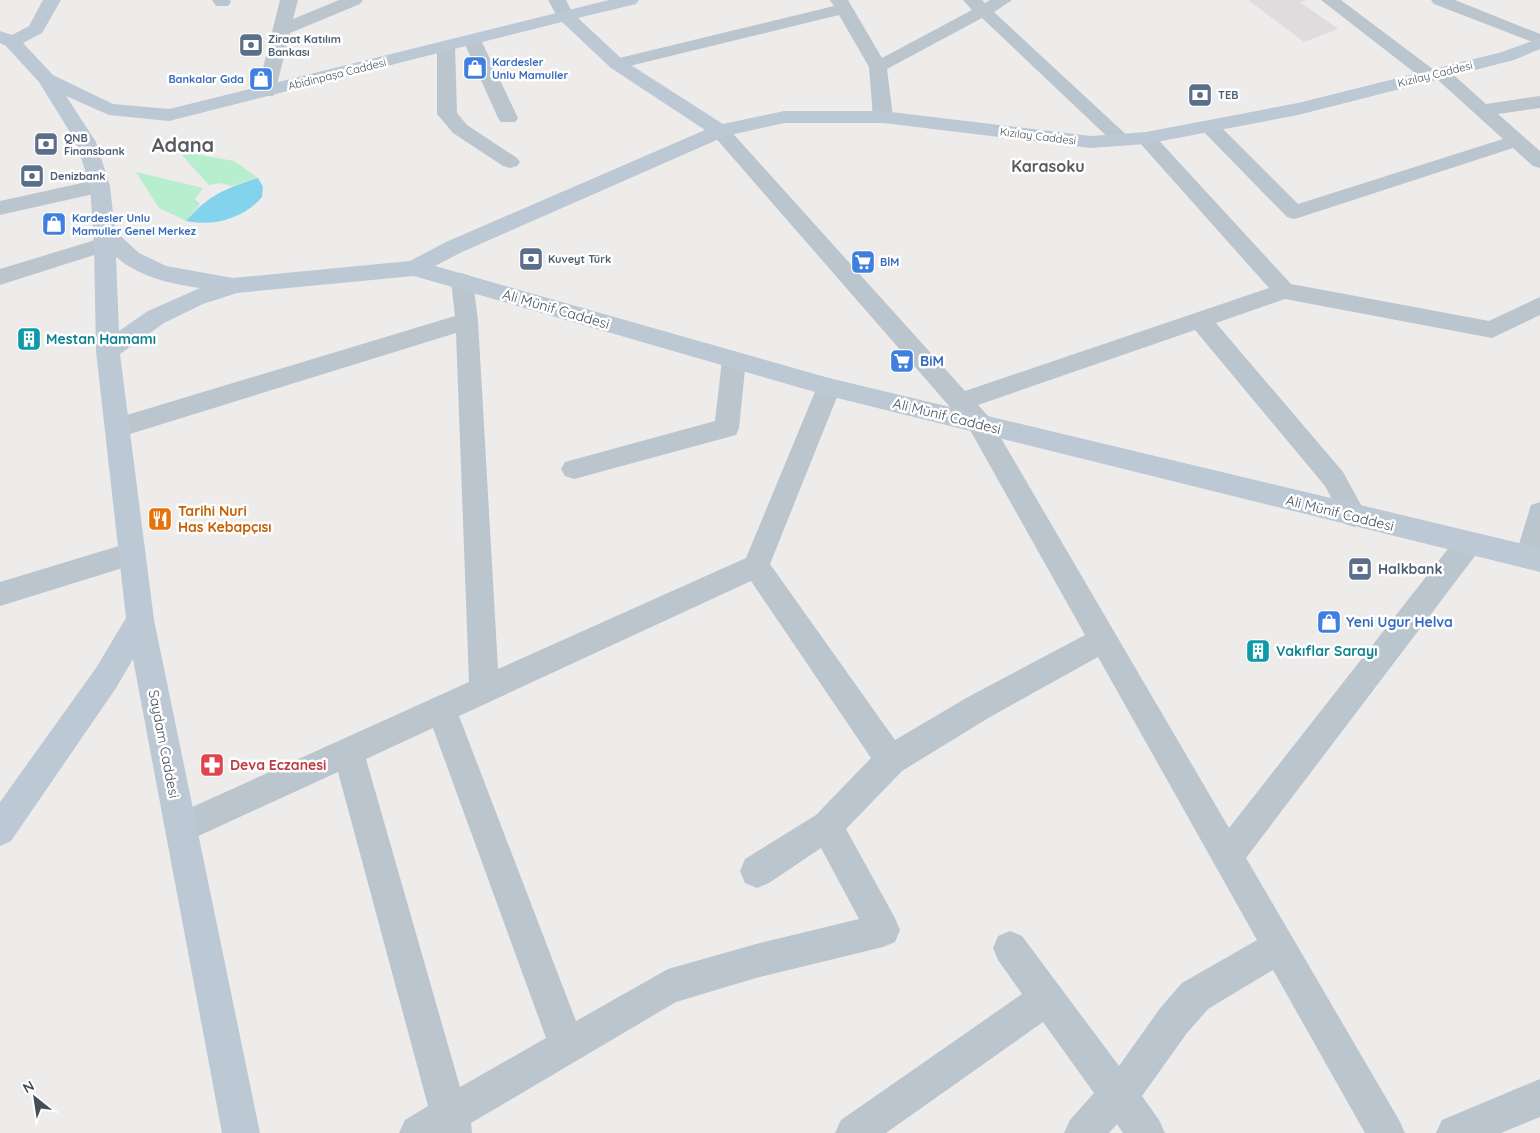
<svg xmlns="http://www.w3.org/2000/svg" width="1540" height="1133" viewBox="0 0 1540 1133" font-family="Quicksand,sans-serif">
	<style>
		.education { fill: #dfdcdd }
		.green { fill: #b7eece }
		.water { fill: #83d3ec }
		.lines { fill: none; stroke-linecap: round; stroke-linejoin: round }
		.street { fill: #bbc5ce; fill-rule: evenodd }
		.secondary { fill: #bdc8d5; fill-rule: evenodd }
		.labels { text-anchor: middle; stroke-width: 5; stroke-linejoin: round; paint-order: stroke }
		.far-service-label { font-size: 11px; font-weight: bold; fill: #4e5e75; stroke: #fff; text-anchor: start }
		.far-shop-label { font-size: 11px; font-weight: bold; fill: #366cbe; stroke: #fff; text-anchor: start }
		.far-street-label { font-size: 11px; fill: #434e59; stroke: #fff }
		.street-label { font-size: 14px; fill: #434e59; stroke: #fff }
		.culture-label { font-size: 14px; font-weight: bold; fill: #0d838f; stroke: #fff; text-anchor: start }
		.shop-label { font-size: 14px; font-weight: bold; fill: #366cbe; stroke: #fff; text-anchor: start }
		.food-label { font-size: 14px; font-weight: bold; fill: #c56008; stroke: #fff; text-anchor: start }
		.service-label { font-size: 14px; font-weight: bold; fill: #4e5e75; stroke: #fff; text-anchor: start }
		.health-label { font-size: 14px; font-weight: bold; fill: #be3a42; stroke: #fff; text-anchor: start }
		.far-district-label { font-size: 16px; font-weight: bold; fill: #585b60; stroke: #fff }
		.far-town-label { font-size: 20px; font-weight: bold; fill: #585b60; stroke: #fff }
	</style>
	<rect width="100%" height="100%" fill="#eeebeb"/>
	<polygon class="education" points="1248,0 1308,0 1300,2 1338,29 1304,42"/>
	<g class="green">
		<polygon points="178,151 234,161 258,178 231,186 221,183 209,185"/>
		<polygon points="136,172 203,188 195,199 200,204 186,221 159,208"/>
	</g>
	<path class="water" d="M258,178l5,9 -1,10c-18,21 -48,30 -76,24 22,-26 40,-33 72,-43z"/>
	<g class="lines">
		<g class="street">
			<polygon points="212,0 230,0 231,2 228,6 216,6"/>
			<polygon points="280,0 298,0 293,19 339,0 363,0 360,4 290,33 275,92 273,96 259,96 257,92"/>
			<polygon points="548,0 566,0 574,16 571,20 559,20"/>
			<polygon points="830,0 848,0 882,58 972,10 963,0 982,0 985,3 990,0 1012,0 994,12 1132,140 1129,144 1122,146 1115,144 982,18 887,69 893,117 890,121 876,121 873,117 869,67 839,15 617,69 611,68 608,64 611,60 834,6"/>
			<polygon points="1321,0 1341,0 1434,70 1441,67 1447,69 1486,104 1540,96 1540,108 1498,114 1540,151 1540,168 1533,166 1513,148 1301,217 1294,219 1287,217 1203,131 1200,127 1203,123 1217,123 1298,204 1503,139 1438,80 1424,80"/>
			<polygon points="1431,0 1455,0 1540,34 1540,45 1434,4"/>
			<polygon points="472,35 478,36 481,40 518,118 515,122 501,122 498,118 463,40 466,36"/>
			<polygon points="446,41 452,42 455,46 457,113 467,125 517,158 520,162 517,166 510,168 503,166 453,133 437,114 437,46 440,42"/>
			<path d="M720,125l7,2 238,264 304,-103 -130,-146 -3,-4 3,-4h14l138,150 198,37 51,-24v18l-48,23 -207,-39 -69,24 127,149 24,44 -4,8 -9,3 -9,-3 -20,-38 -130,-156 -217,75 10,11 241,412 229,-292 10,-3 10,3 4,8 -4,8 -232,306 153,262 6,13h-40l-92,-163 -65,39 -21,24 -45,63 17,24 6,13h-42l-6,-9 -8,9h-45l6,-13 24,-27 -51,-71 -157,111h-51l6,-13 181,-126 -24,-34 -5,-12 5,-12 12,-5 12,5 97,130 42,-59 21,-24 75,-43 -159,-283 -108,60 -88,54 -56,58 49,89 5,12 -5,12 -12,5 -127,31 -80,24 -205,121 1,10h-73l6,-13 23,-14 -90,-334 -157,72 -11,-5 -5,-11 5,-11 299,-135 -13,-349 -339,105 -9,-3 -3,-7 3,-7 9,-3 338,-102 -4,-35 3,-5 8,-3 8,3 3,5 5,40 20,348 248,-111 71,-171 3,-6 9,-3 9,3 3,6 -71,177 125,176 73,-43 117,-62 -115,-205 -257,-295 -3,-4 3,-4zM751,581l120,177 -55,57 -71,44 -5,12 5,12 12,5 12,-5 52,-35 38,71 -103,25 -88,25 -92,52 -117,-305zM433,728l113,310 -86,49 -94,-328z"/>
			<polygon points="100,179 107,181 110,186 107,191 0,215 0,201"/>
			<polygon points="105,237 113,239 116,244 113,249 0,285 0,269"/>
			<polygon points="734,351 742,354 746,360 739,428 736,435 574,479 565,476 561,469 565,462 715,421 722,360 726,354"/>
			<polygon points="1540,502 1540,562 1529,569 1519,565 1515,557 1531,505"/>
			<polygon points="132,542 142,546 146,554 142,562 0,606 0,582"/>
			<polygon points="1540,1079 1540,1117 1501,1133 1436,1133 1442,1120"/>
		</g>
		<path class="secondary" d="M43,0h18l-19,33 -19,10 30,32 60,29 56,5 440,-109h30l-3,4 -58,14 45,42 100,64 61,-13h99l208,25 55,-4 152,-29 204,-51 38,-14v11l-26,11 -216,55 -152,29 -55,4 -208,-25h-99l-58,13 -264,116 -27,14 394,112 711,170v24l-711,-176 -415,-120 -177,17 -34,11 -39,19 -44,31 34,266 106,513h-38l-89,-474 -17,29 -105,153 -11,5v-44l96,-134 30,-50 -30,-267 -2,-107 -4,-58 -14,-44 -37,-60 -33,-36 -6,-3v-12l12,4 17,-9zM562,22l49,46 94,62 -259,112 -36,19 -177,17 -67,-12 -27,-13 -24,-22 -5,-45 -14,-44 -30,-46 43,19 60,6zM116,257c24,20 54,27 84,31l-52,23 -29,20z"/>
	</g>
	<defs>
		<symbol id="bank-square" viewBox="-11 -11 22 22"><rect x="-9" y="-9" width="18" height="18" rx="4" fill="#5c6f8a" stroke="#fff"/><path d="M-6-4H6V4H-6ZM0-2.3a2.3 2.3 0 1 0 0 4.6a2.3 2.3 0 1 0 0-4.6Z" fill="#fff"/></symbol>
		<symbol id="shop-square" viewBox="-11 -11 22 22"><rect x="-9" y="-9" width="18" height="18" rx="4" fill="#3f7fe0" stroke="#fff"/><path d="M-5-2.5h2.3a2.7 3.5 0 0 1 5.4 0H5L5.5 6h-11ZM-1.5-2.5h3a1.5 2.3 0 0 0-3 0Z" fill="#fff"/></symbol>
		<symbol id="supermarket-square" viewBox="-11 -11 22 22"><rect x="-9" y="-9" width="18" height="18" rx="4" fill="#3f7fe0" stroke="#fff"/><path d="M-6-5.5h2.5l.6 2H6L4.5 2H-2.5L-4.4-4H-6ZM-1.5 3.2a1.3 1.3 0 1 0 .1 0ZM3 3.2a1.3 1.3 0 1 0 .1 0Z" fill="#fff"/></symbol>
		<symbol id="building-square" viewBox="-11 -11 22 22"><rect x="-9" y="-9" width="18" height="18" rx="4" fill="#0f9aa8" stroke="#fff"/><path d="M-4-6H4V6H1V3H-1V6H-4ZM-2.5-4.3h1.7v1.8h-1.7ZM.8-4.3h1.7v1.8H.8ZM-2.5-1h1.7V.8h-1.7ZM.8-1h1.7V.8H.8Z" fill="#fff"/></symbol>
		<symbol id="restaurant-square" viewBox="-11 -11 22 22"><rect x="-9" y="-9" width="18" height="18" rx="4" fill="#e8710a" stroke="#fff"/><path d="M-5-6h1v4h1v-4h1v4h1v-4h1v5L-1.5 .5V6h-2V.5L-5-1ZM5-6V6H3V1.5H1.5Q1.5-4 5-6Z" fill="#fff"/></symbol>
		<symbol id="pharmacy-square" viewBox="-11 -11 22 22"><rect x="-9" y="-9" width="18" height="18" rx="4" fill="#e0444e" stroke="#fff"/><path d="M-2-6h4v4h4v4h-4v4h-4v-4h-4v-4h4Z" fill="#fff"/></symbol>
	</defs>
	<g fill-rule="evenodd">
		<use href="#bank-square" x="237" y="31" width="28" height="28"/>
		<use href="#shop-square" x="461" y="54" width="28" height="28"/>
		<use href="#shop-square" x="247" y="65" width="28" height="28"/>
		<use href="#bank-square" x="1186" y="81" width="28" height="28"/>
		<use href="#bank-square" x="32" y="130" width="28" height="28"/>
		<use href="#bank-square" x="18" y="162" width="28" height="28"/>
		<use href="#shop-square" x="40" y="210" width="28" height="28"/>
		<use href="#bank-square" x="517" y="245" width="28" height="28"/>
		<use href="#supermarket-square" x="849" y="248" width="28" height="28"/>
		<use href="#building-square" x="15" y="325" width="28" height="28"/>
		<use href="#supermarket-square" x="888" y="347" width="28" height="28"/>
		<use href="#restaurant-square" x="146" y="505" width="28" height="28"/>
		<use href="#bank-square" x="1346" y="555" width="28" height="28"/>
		<use href="#shop-square" x="1315" y="608" width="28" height="28"/>
		<use href="#building-square" x="1244" y="637" width="28" height="28"/>
		<use href="#pharmacy-square" x="198" y="751" width="28" height="28"/>
	</g>
	<g class="labels">
		<g class="far-service-label">
			<text x="268" y="43">Ziraat Katılım<tspan x="268" dy="13">Bankası</tspan></text>
			<text x="1218" y="99">TEB</text>
			<text x="64" y="142">QNB<tspan x="64" dy="13">Finansbank</tspan></text>
			<text x="50" y="180">Denizbank</text>
			<text x="548" y="263">Kuveyt Türk</text>
		</g>
		<g class="far-shop-label">
			<text x="492" y="66">Kardesler<tspan x="492" dy="13">Unlu Mamuller</tspan></text>
			<text x="244" y="83" text-anchor="end">Bankalar Gıda</text>
			<text x="72" y="222">Kardesler Unlu<tspan x="72" dy="13">Mamuller Genel Merkez</tspan></text>
			<text x="880" y="266">BİM</text>
		</g>
		<g class="far-street-label">
			<text transform="translate(337 74) rotate(-14)" y="4">Abidinpaşa Caddesi</text>
			<text transform="translate(1435 74) rotate(-14)" y="4">Kızılay Caddesi</text>
			<text transform="translate(1038 136) rotate(7)" y="4">Kızılay Caddesi</text>
		</g>
		<g class="street-label">
			<text transform="translate(556 309) rotate(16)" y="5">Ali Münif Caddesi</text>
			<text transform="translate(947 416) rotate(14)" y="5">Ali Münif Caddesi</text>
			<text transform="translate(1340 513) rotate(14)" y="5">Ali Münif Caddesi</text>
			<text transform="translate(164 744) rotate(79)" y="5">Saydam Caddesi</text>
		</g>
		<g class="culture-label">
			<text x="46" y="344">Mestan Hamamı</text>
			<text x="1276" y="656">Vakıflar Sarayı</text>
		</g>
		<g class="shop-label">
			<text x="920" y="366">BiM</text>
			<text x="1346" y="627">Yeni Ugur Helva</text>
		</g>
		<g class="food-label">
			<text x="178" y="516">Tarihi Nuri<tspan x="178" dy="16">Has Kebapçısı</tspan></text>
		</g>
		<g class="service-label">
			<text x="1378" y="574">Halkbank</text>
		</g>
		<g class="health-label">
			<text x="230" y="770">Deva Eczanesi</text>
		</g>
		<g class="far-district-label">
			<text x="1048" y="172">Karasoku</text>
		</g>
		<g class="far-town-label">
			<text x="183" y="152">Adana</text>
		</g>
	</g>
	<g transform="translate(35 1098) rotate(330)" stroke="#ffffff" stroke-width="4" paint-order="stroke">
	<path d="M0-4L9 19L0 12L-9 19Z" fill="#434e59"/>
	<text y="-8" font-size="14" font-weight="bold" text-anchor="middle" fill="#434e59">N</text>
	</g>
</svg>
